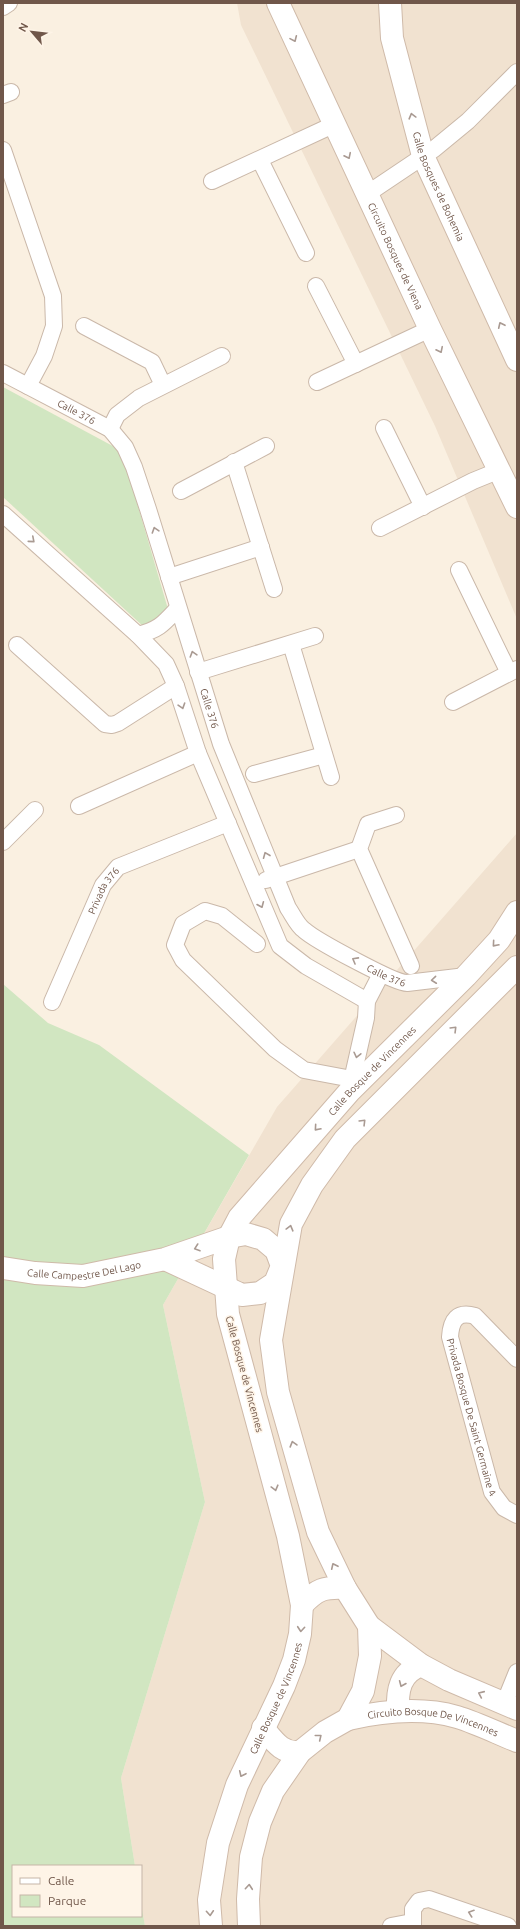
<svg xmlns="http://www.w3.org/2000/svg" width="520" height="1929" viewBox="0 0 520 1929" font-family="Ubuntu,sans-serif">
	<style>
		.residential { fill: #f1e2d0 }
		.green { fill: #d1e6c1 }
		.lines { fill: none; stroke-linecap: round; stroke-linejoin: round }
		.street-casing { stroke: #cab8a9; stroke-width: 18 }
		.secondary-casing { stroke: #cfbaa9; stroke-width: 24 }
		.street { stroke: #fff; stroke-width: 16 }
		.secondary { stroke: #fff; stroke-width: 22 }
		.oneway { stroke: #a99a92 }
		.labels { text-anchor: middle; stroke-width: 3; stroke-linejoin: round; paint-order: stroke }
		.street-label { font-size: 10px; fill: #70574a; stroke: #fef4e7 }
	</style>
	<rect width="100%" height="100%" fill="#faf0e1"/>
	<g class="residential">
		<polygon points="237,3 517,3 517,619 435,426 241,25"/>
		<polygon points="517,833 517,1926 145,1926 141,1904 141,1866 135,1866 121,1778 205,1502 163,1305 277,1107"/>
	</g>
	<g class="green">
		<polygon points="3,387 122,451 170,616 145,628 3,497"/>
		<polygon points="3,984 48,1023 99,1045 249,1155 163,1305 205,1502 121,1778 135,1866 13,1866 13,1916 141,1916 141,1904 145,1926 3,1926"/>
	</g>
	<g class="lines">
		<defs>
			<g id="street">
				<polyline points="3,7 9,3"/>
				<polyline points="3,95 11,92"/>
				<polyline points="3,150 53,296 54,326 44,356 28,386"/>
				<polyline points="260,160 306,253"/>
				<polyline points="212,181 333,125"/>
				<polyline points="367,194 434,149 468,121 517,72"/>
				<polyline points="316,286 356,364"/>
				<polyline points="84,326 152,362 163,385"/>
				<path id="s1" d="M3,373l107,56 15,18 9,20 14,42 73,235 67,164c5,7 9,17 16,22 11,10 90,53 103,53l59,-7"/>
				<polyline points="317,382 430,329"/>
				<polyline points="384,428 423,507"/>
				<polyline points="110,429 117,415 139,398 222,356"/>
				<polyline points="234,462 274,589"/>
				<polyline points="181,491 266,446"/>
				<polyline points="3,514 138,635 166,664 176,686 198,753 280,946 306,966 367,1001"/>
				<polyline points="380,528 473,481 500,470"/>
				<polyline points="459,570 509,673"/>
				<polyline points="169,577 261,547"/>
				<path d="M138,635c22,-6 25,-11 40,-27"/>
				<polyline points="291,644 331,777"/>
				<polyline points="17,645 105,724 112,725 118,723 176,686"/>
				<polyline points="198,672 315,636"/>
				<polyline points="453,702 517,669"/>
				<polyline points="254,774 324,755"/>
				<polyline points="79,806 198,753"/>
				<polyline points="396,815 368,824 359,849 411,966"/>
				<polyline points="3,842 35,810"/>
				<polyline points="266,880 359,849"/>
				<polyline points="257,944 222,916 205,911 183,924 175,945 183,960 275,1049 304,1070 352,1079"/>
				<path id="s2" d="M52,1002l51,-117 15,-18 110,-44"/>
				<polyline points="350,1089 366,1018 367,1001 381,974"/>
				<path id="s3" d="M517,1359l-42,-43c-18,-5 -24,4 -25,21l42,155 12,16 13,7"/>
				<polyline points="504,1704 517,1672"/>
				<polyline points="391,1926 412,1922"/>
				<polyline points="413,1926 413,1909 419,1901 429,1899 508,1926"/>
			</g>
			<g id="secondary">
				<path id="s4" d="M278,3l152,326 87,178"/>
				<path id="s5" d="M390,3l2,35 31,118 94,204"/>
				<path id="s6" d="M3,1268l32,5 48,3 82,-17 64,-22 17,-3 17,5 13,11 6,16 -7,17 -15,10 -18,2 -77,-36"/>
				<path d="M302,1605c15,-16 22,-18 43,-17"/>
				<polyline points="369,1626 421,1665 449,1680 517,1709"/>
				<path d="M398,1711c-1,-21 2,-38 23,-46"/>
				<path id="s7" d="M348,1719c35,-8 74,-12 109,-2 20,6 40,16 60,24"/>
				<path d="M263,1728c11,13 19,26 37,24"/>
				<path id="s8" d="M211,1926l-2,-26 9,-57 19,-58 47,-99 10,-26 6,-26 2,-29 -14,-69 -60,-222 -4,-55 5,-22 10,-19 110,-126 117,-116 33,-36 18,-28"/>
				<polyline points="249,1926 248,1899 251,1857 260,1822 273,1791 300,1752 325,1732 348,1719 363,1691 370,1656 369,1626 345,1588 318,1532 278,1392 271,1340 291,1224 312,1185 345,1139 517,967"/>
			</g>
		</defs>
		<use href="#street" class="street-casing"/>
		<use href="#secondary" class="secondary-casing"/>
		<use href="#street" class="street"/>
		<use href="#secondary" class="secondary"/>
	</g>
	<defs><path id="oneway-chevron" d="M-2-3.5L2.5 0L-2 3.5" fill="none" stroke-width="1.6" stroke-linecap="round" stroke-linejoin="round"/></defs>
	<g class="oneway">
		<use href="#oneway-chevron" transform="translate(294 39) rotate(66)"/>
		<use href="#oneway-chevron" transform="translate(412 116) rotate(-105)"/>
		<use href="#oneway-chevron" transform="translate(348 156) rotate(64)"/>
		<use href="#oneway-chevron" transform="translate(501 325) rotate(-115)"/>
		<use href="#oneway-chevron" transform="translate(440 350) rotate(64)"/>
		<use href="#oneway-chevron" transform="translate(155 530) rotate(-108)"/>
		<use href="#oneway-chevron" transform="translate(32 540) rotate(41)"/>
		<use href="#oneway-chevron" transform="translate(193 654) rotate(-107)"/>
		<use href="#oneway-chevron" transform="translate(182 706) rotate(72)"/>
		<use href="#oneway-chevron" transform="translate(266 855) rotate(-112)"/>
		<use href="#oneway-chevron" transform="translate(261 905) rotate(67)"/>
		<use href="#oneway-chevron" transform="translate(495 944) rotate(131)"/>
		<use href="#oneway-chevron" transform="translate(355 960) rotate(-151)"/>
		<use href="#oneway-chevron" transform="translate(434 980) rotate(174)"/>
		<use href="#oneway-chevron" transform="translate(454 1029) rotate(-45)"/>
		<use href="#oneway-chevron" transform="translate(357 1055) rotate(103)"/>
		<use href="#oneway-chevron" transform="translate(363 1122) rotate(-45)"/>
		<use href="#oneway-chevron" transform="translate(317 1128) rotate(131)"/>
		<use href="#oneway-chevron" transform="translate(290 1228) rotate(-75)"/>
		<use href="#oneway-chevron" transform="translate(197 1248) rotate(161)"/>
		<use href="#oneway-chevron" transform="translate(293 1444) rotate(-106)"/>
		<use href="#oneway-chevron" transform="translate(275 1488) rotate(75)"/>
		<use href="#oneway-chevron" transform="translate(334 1566) rotate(-115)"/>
		<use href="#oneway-chevron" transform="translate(301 1629) rotate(95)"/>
		<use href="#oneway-chevron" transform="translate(402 1684) rotate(113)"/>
		<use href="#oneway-chevron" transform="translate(481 1694) rotate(-156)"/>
		<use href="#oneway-chevron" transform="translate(319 1737) rotate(-39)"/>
		<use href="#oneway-chevron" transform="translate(242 1774) rotate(115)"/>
		<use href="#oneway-chevron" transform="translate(249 1887) rotate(-85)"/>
		<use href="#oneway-chevron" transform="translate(210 1913) rotate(86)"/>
		<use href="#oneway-chevron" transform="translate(471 1913) rotate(-161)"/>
	</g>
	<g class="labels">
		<g class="street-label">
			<text dy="4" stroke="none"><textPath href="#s5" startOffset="191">Calle Bosques de Bohemia</textPath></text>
			<text dy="4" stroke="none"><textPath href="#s4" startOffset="279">Circuito Bosques de Viena</textPath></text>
			<text dy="4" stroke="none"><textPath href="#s1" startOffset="83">Calle 376</textPath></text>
			<text dy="4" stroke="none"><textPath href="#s1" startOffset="419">Calle 376</textPath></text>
			<text dy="4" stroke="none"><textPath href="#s2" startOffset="123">Privada 376</textPath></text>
			<text dy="4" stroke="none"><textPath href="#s1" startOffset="755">Calle 376</textPath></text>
			<text dy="4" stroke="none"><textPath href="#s8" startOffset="936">Calle Bosque de Vincennes</textPath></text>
			<text dy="4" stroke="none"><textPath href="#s6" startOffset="82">Calle Campestre Del Lago</textPath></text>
			<text transform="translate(245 1374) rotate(75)" y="4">Calle Bosque de Vincennes</text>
			<text dy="4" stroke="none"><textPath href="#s3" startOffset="183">Privada Bosque De Saint Germaine 4</textPath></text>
			<text dy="4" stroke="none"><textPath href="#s8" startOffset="240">Calle Bosque de Vincennes</textPath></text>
			<text dy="4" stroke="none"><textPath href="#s7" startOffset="87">Circuito Bosque De Vincennes</textPath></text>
		</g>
	</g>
	<rect width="520" height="1929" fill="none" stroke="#70574a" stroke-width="8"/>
	<rect x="12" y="1865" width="130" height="52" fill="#fef4e7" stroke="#c5b5a8"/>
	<rect x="20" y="1878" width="20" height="6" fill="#ffffff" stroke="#c5b5a8"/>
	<text x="48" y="1885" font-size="12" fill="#70574a">Calle</text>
	<rect x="20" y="1895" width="20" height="12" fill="#d1e6c1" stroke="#c5b5a8"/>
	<text x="48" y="1905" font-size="12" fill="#70574a">Parque</text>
	<g transform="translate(32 32) rotate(298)" stroke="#fef4e7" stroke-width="3" paint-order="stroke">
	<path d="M0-3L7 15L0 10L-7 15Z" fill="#70574a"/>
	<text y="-6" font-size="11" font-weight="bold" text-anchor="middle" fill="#70574a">N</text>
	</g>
</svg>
